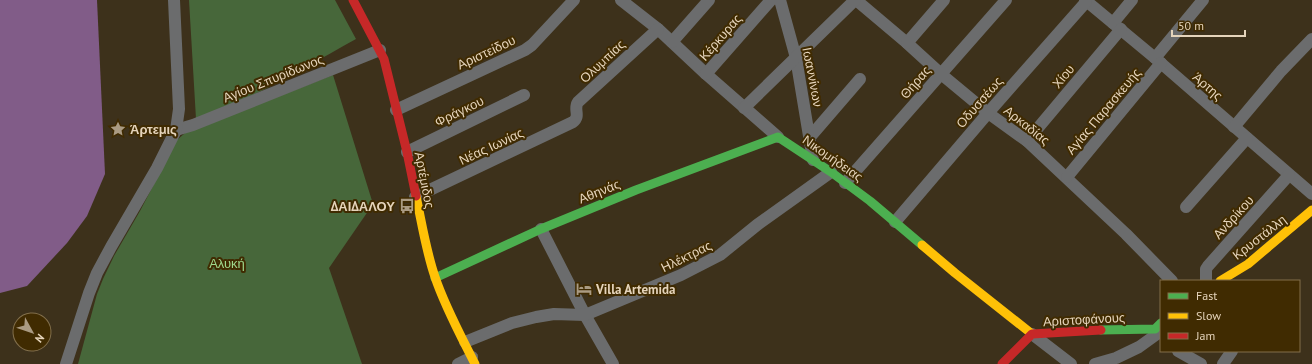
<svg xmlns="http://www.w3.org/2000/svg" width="1312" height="364" viewBox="0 0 1312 364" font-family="'PT Sans',sans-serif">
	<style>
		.green { fill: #47673a }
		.water { fill: #815c88 }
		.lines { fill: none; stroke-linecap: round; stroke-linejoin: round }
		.street { stroke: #6b6c6d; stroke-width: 12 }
		.fast { stroke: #4caf50; stroke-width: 9 }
		.slow { stroke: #ffc107; stroke-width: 9 }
		.jam { stroke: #c62828; stroke-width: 9 }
		.labels { text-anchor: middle; stroke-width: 4; stroke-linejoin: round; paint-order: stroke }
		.street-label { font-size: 13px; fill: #e5d4bb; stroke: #402b01 }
		.poi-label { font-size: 13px; font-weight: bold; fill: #e5d4bb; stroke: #402b01; text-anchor: start }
		.park-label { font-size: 13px; fill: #9ed98d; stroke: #402b01 }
	</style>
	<rect width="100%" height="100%" fill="#3d311b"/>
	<g class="green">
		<path d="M189,0h146l21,39c-52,29 -103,60 -160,80z"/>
		<polygon points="333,75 373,204 329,268 362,364 78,364 97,294 103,279 114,256 140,211 177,140 185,133"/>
	</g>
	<polygon class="water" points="0,0 97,0 105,174 87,216 67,243 27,286 0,293"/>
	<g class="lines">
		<g class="street">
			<polyline points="621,0 658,29 706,74 778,137"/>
			<polyline points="780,0 796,58 813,160"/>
			<polyline points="856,0 907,43 941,74 988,113 1027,141 1126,234 1172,281"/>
			<polyline points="1085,0 1155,58 1312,194"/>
			<polyline points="1113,23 1132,0"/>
			<polyline points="672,42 709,0"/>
			<polyline points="907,43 944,0"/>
			<polyline points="1155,58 1203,0"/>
			<polyline points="706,74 771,0"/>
			<polyline points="744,108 855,0"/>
			<polyline points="396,110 525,50 532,45 574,0"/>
			<polyline points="1234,127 1281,71 1312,39"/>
			<polyline points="176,130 193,125 380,50"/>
			<polyline points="810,137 860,79"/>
			<polyline points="1027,141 1121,29"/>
			<polyline points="407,152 524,95"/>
			<polyline points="1067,177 1161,63"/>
			<polyline points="845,183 1006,0"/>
			<path d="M415,197l158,-75c8,-6 0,-13 5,-20l80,-73"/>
			<polyline points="1186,207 1247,138"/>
			<polyline points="895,222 988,113 1086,2"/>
			<polyline points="541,229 585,315 613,364"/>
			<polyline points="1206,281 1206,269 1208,266 1289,175"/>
			<polyline points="1032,334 1071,364"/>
			<polyline points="465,342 512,323 536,317 554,314 585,315 681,275 720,255 757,225 831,172"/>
			<polyline points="1178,351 1201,364"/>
			<polyline points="66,364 89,293 97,273 111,247 157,168 176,130 179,109 174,0"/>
			<polyline points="458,364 472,357"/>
			<polyline points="1095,364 1116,358 1139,347 1157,334"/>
			<polyline points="1223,364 1232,351"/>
		</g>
		<g class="fast">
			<polyline points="435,278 541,229 636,190 778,137 831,172 870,201 922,245"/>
			<polyline points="1101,330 1155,329 1161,323"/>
		</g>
		<g class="slow">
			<path d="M416,196c6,28 10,55 19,81 10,30 26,59 40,87"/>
			<polyline points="922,245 955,273 1032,334"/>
			<polyline points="1220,281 1248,264 1312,210"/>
		</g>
		<g class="jam">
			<polyline points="353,0 384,59 407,152 416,196"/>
			<polyline points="1002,364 1032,334 1101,330"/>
		</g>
	</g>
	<defs>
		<symbol id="sight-bare" viewBox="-9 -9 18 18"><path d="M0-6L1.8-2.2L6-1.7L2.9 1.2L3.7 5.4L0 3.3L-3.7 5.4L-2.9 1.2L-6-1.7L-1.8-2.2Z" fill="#aa9b83" stroke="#402b01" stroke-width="2.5" paint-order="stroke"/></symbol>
		<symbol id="bus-bare" viewBox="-9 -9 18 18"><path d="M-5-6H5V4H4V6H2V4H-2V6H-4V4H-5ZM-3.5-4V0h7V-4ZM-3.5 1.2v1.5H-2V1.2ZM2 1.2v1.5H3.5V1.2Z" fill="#aa9b83" stroke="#402b01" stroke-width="2.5" paint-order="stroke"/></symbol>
		<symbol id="hotel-bare" viewBox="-9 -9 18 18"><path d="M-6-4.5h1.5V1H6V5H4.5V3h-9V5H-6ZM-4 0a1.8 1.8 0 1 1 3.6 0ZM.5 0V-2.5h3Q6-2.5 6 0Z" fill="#aa9b83" stroke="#402b01" stroke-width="2.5" paint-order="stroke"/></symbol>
	</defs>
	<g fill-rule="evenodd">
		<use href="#sight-bare" x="107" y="118" width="22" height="22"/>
		<use href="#bus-bare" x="396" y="195" width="22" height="22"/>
		<use href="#hotel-bare" x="573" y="278" width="22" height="22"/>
	</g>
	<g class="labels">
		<g class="street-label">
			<text transform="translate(720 37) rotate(-49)" y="5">Κέρκυρας</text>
			<text transform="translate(486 52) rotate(-25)" y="5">Αριστείδου</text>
			<text transform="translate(602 61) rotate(-43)" y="5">Ολυμπίας</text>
			<text transform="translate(1063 76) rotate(-50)" y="5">Χίου</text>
			<text transform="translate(813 77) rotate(79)" y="5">Ιωαννίνων</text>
			<text transform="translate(273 78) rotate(-22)" y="5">Αγίου Σπυρίδωνος</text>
			<text transform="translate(915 82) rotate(-49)" y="5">Θήρας</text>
			<text transform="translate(1208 86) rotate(41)" y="5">Άρτης</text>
			<text transform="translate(979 102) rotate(-49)" y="5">Οδυσσέως</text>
			<text transform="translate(459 111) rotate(-26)" y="5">Φράγκου</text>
			<text transform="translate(1103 111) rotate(-50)" y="5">Αγίας Παρασκευής</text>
			<text transform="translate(1027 125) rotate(38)" y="5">Αρκαδίας</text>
			<text transform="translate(491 146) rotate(-25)" y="5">Νέας Ιωνίας</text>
			<text transform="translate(833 158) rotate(35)" y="5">Νικομήδειας</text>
			<text transform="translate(425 180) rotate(79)" y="5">Αρτέμιδος</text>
			<text transform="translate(599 191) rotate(-22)" y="5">Αθηνάς</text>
			<text transform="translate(1233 217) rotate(-48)" y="5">Ανδρίκου</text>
			<text transform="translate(1259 237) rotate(-38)" y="5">Κρυστάλλη</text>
			<text transform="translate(686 256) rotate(-26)" y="5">Ηλέκτρας</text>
			<text transform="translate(1084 319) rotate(-3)" y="5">Αριστοφάνους</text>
		</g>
		<g class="poi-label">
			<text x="130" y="134">Άρτεμις</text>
			<text x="395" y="211" text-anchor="end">ΔΑΙΔΑΛΟΥ</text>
			<text x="596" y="294">Villa Artemida</text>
		</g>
		<g class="park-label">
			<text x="227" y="268">Αλυκή</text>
		</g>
	</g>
	<rect x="1160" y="280" width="140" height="72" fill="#402b01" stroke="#826f4b"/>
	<rect x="1168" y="293" width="20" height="6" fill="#4caf50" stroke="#826f4b"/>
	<text x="1196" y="300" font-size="12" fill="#e5d4bb">Fast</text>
	<rect x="1168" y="313" width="20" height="6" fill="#ffc107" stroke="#826f4b"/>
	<text x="1196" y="320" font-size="12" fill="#e5d4bb">Slow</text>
	<rect x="1168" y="333" width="20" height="6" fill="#c62828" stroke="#826f4b"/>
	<text x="1196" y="340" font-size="12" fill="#e5d4bb">Jam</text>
	<g transform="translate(32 332) rotate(130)"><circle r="19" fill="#402b01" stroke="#826f4b"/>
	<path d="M0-3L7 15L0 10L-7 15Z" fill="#aa9b83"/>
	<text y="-6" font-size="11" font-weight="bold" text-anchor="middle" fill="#e5d4bb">N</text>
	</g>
	<path d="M1172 30v6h73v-6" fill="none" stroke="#e5d4bb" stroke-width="2"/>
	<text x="1178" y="30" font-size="12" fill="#e5d4bb" stroke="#402b01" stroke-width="3" paint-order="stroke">50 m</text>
</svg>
